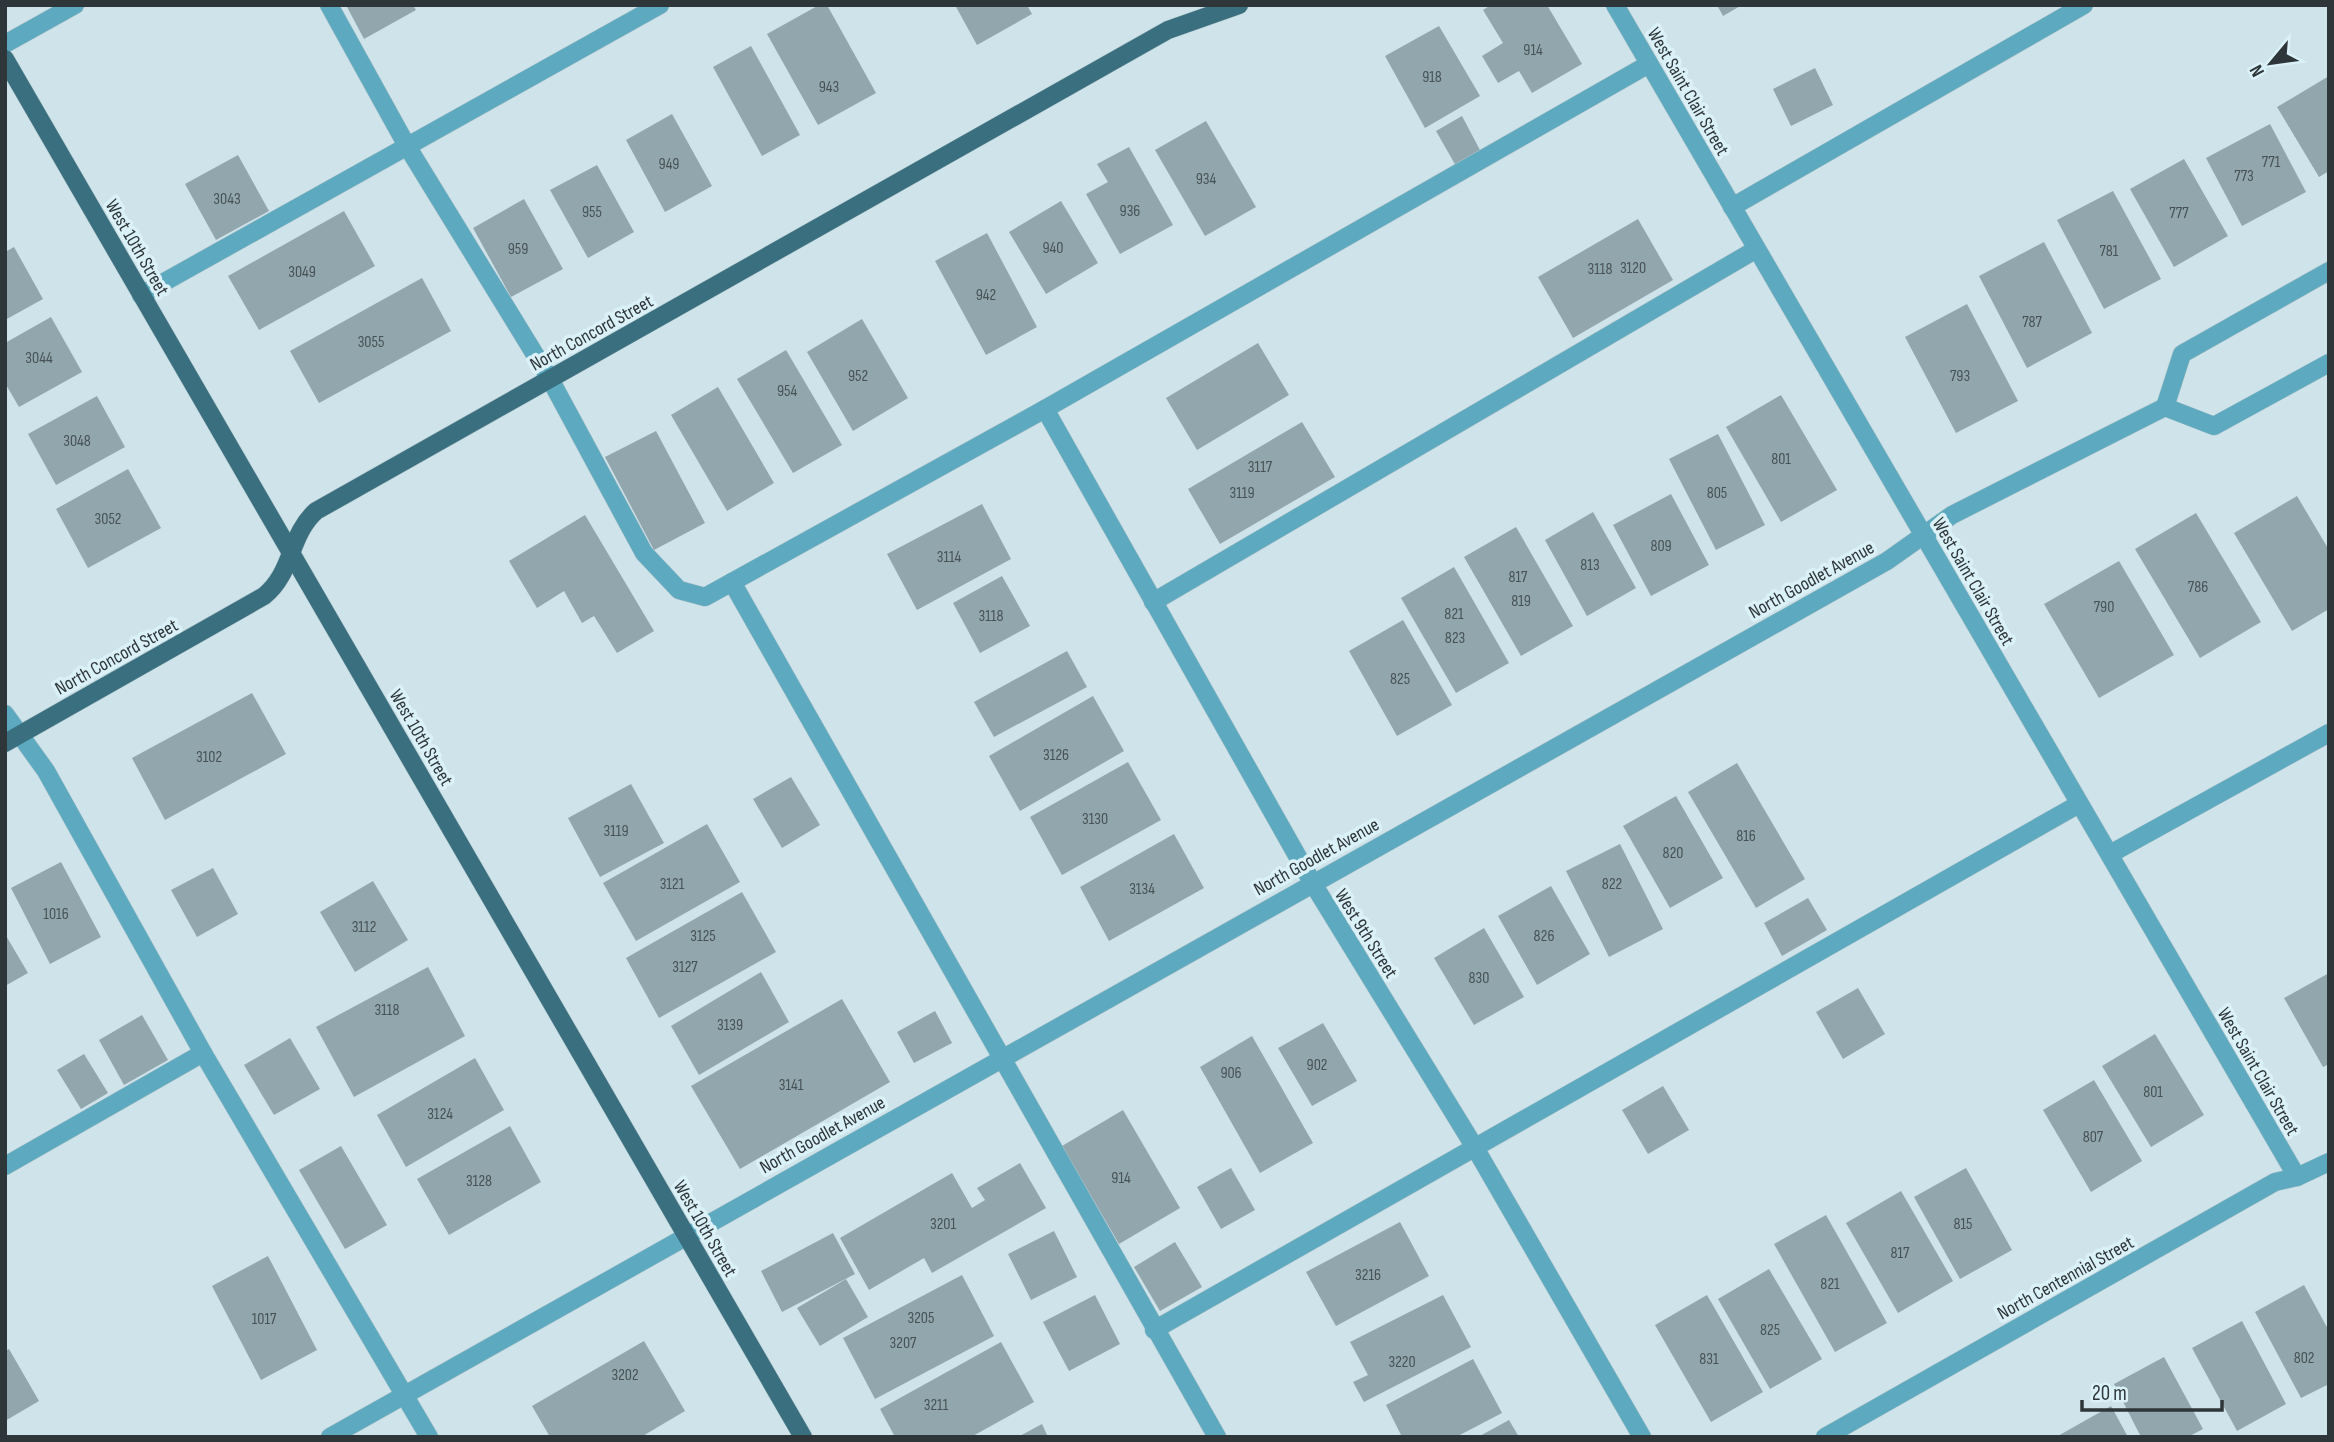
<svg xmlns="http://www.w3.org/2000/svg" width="2334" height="1442" viewBox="0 0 2334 1442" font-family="'Sofia Sans Condensed',sans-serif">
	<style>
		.building { fill: #92a7ad }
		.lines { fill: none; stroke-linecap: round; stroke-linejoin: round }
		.minor-casing { stroke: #aec1c7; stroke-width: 19 }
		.major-casing { stroke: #aec1c7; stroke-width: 19 }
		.minor { stroke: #5daac0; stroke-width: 18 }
		.major { stroke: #396f7f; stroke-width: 18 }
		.labels { text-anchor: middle; stroke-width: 7; stroke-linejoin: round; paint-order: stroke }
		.number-label { font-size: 16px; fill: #475256 }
		.street-label { font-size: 19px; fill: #2e3639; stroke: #dbf1f8 }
	</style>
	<rect width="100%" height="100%" fill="#cee4ea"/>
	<g class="building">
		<polygon points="346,5 413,5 416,10 364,39"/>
		<polygon points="819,5 827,5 876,93 818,125 767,34"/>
		<polygon points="955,5 1027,5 1032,14 977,45"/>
		<polygon points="1491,5 1547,5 1582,64 1532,93 1519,71 1498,83 1482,56 1503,43 1483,10"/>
		<polygon points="1717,5 1742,5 1723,16"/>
		<polygon points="1439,26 1480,96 1425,128 1385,56"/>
		<polygon points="751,46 800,135 762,156 713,67"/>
		<polygon points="1815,68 1833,105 1791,126 1773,89"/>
		<polygon points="2329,76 2329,171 2319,177 2277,107"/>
		<polygon points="672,114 712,186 665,212 626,140"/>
		<polygon points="1462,116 1481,152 1456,166 1436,131"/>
		<polygon points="1206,121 1256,207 1205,236 1155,150"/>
		<polygon points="2270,124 2306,192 2242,226 2206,158"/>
		<polygon points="1129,147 1173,225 1120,254 1086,194 1108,182 1097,164"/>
		<polygon points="238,155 269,211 216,240 185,184"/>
		<polygon points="2184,159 2228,236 2174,267 2130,189"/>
		<polygon points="597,165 634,232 588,258 550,190"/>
		<polygon points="2113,191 2161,279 2104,309 2057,220"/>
		<polygon points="524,199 563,269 511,297 473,228"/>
		<polygon points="1061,201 1098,263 1046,294 1009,232"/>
		<polygon points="344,211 375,266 259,330 228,276"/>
		<polygon points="1638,219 1673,280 1573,338 1538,277"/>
		<polygon points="987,233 1037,327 986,355 935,261"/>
		<polygon points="2044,242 2092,333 2027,368 1979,276"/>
		<polygon points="14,247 43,299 5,320 5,252"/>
		<polygon points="422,278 451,331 319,403 290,351"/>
		<polygon points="1967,304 2018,401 1956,433 1905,337"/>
		<polygon points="51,317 82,372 19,407 5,383 5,343"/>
		<polygon points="862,319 908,398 853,431 807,352"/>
		<polygon points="1258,343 1289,395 1197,450 1166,398"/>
		<polygon points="786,350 842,445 793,473 737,379"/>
		<polygon points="718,387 774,483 727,511 671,415"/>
		<polygon points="1781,395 1837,490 1781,522 1726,427"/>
		<polygon points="97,396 125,447 56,485 28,434"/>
		<polygon points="1302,422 1335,477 1220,544 1188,489"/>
		<polygon points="656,431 705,523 654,550 605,457"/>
		<polygon points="1718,434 1765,525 1716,550 1669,459"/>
		<polygon points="128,469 161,528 88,568 56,509"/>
		<polygon points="1671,494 1709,565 1651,596 1613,525"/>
		<polygon points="2297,496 2329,550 2329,609 2292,631 2234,533"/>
		<polygon points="982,504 1011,559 917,610 887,554"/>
		<polygon points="1593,512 1636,588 1587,616 1545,540"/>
		<polygon points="2196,513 2261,622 2200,658 2135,549"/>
		<polygon points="585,515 654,631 617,653 594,616 582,623 564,591 537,608 509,561"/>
		<polygon points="1516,527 1573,626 1521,656 1464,557"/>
		<polygon points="2119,561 2174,655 2099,698 2044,604"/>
		<polygon points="1454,567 1509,663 1456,693 1401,598"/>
		<polygon points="1002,576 1030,626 980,653 953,603"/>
		<polygon points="1403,620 1452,705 1397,736 1349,651"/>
		<polygon points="1067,651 1087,687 994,737 974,702"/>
		<polygon points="252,693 286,754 165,820 132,758"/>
		<polygon points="1093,696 1124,751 1020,811 989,756"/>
		<polygon points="1128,762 1161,820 1062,875 1030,817"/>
		<polygon points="1737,763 1805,879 1756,908 1688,792"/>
		<polygon points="791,777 820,825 782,848 753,799"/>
		<polygon points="631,784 664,843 600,877 568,818"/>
		<polygon points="1676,796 1723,878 1670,908 1623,826"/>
		<polygon points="707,824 740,882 636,941 603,883"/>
		<polygon points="1174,834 1204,888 1109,941 1080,887"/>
		<polygon points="1620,844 1663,929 1609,957 1566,871"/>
		<polygon points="61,862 101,937 50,964 11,888"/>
		<polygon points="213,868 238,914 197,937 171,890"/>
		<polygon points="373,881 408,940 355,972 320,912"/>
		<polygon points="1551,886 1590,954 1537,985 1498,916"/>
		<polygon points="742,892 776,952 659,1018 626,958"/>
		<polygon points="1808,898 1827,930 1782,956 1764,923"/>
		<polygon points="1484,928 1524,997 1474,1025 1434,958"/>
		<polygon points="5,934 28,973 5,986"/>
		<polygon points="428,967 465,1036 354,1097 316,1027"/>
		<polygon points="761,972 789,1022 699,1075 671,1026"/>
		<polygon points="2329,973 2329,1064 2323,1067 2284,998"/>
		<polygon points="1858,988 1885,1034 1843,1059 1816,1012"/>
		<polygon points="842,999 890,1082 740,1169 691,1086"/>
		<polygon points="935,1011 952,1043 914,1063 897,1032"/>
		<polygon points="142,1015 168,1060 124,1085 99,1040"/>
		<polygon points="1323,1023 1357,1081 1312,1106 1278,1048"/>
		<polygon points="2155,1034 2204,1115 2151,1147 2102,1066"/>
		<polygon points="1252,1036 1313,1143 1260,1173 1200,1067"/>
		<polygon points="290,1038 320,1089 274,1115 244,1065"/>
		<polygon points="84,1054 108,1093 81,1109 57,1070"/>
		<polygon points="475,1058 504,1110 406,1167 377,1115"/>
		<polygon points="2094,1080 2142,1161 2091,1192 2043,1110"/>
		<polygon points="1663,1086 1689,1130 1648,1154 1622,1110"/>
		<polygon points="1123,1110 1180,1208 1119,1244 1062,1146"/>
		<polygon points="510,1126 541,1182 449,1235 417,1179"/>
		<polygon points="341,1146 387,1225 345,1249 299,1170"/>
		<polygon points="1020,1163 1046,1208 932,1273 924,1258 869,1290 840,1238 952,1173 972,1208 985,1200 977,1188"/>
		<polygon points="1231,1168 1255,1210 1221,1229 1197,1187"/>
		<polygon points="1966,1168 2012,1250 1960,1279 1914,1197"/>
		<polygon points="1901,1191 1953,1281 1898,1313 1846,1223"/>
		<polygon points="1826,1215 1887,1323 1835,1352 1774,1244"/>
		<polygon points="1400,1222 1429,1276 1336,1326 1306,1272"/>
		<polygon points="1054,1231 1077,1277 1031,1300 1008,1254"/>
		<polygon points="833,1233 855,1274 782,1312 761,1271"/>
		<polygon points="1175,1242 1202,1287 1160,1311 1134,1267"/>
		<polygon points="268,1256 317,1350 261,1380 212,1286"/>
		<polygon points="1769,1269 1822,1359 1770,1389 1718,1299"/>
		<polygon points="962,1275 994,1336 875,1399 843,1338"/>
		<polygon points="846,1279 868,1317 820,1346 797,1308"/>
		<polygon points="2304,1285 2329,1331 2329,1384 2301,1398 2255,1312"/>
		<polygon points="1095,1295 1120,1344 1069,1371 1043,1322"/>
		<polygon points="1443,1295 1471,1347 1364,1402 1353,1382 1368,1375 1350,1342"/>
		<polygon points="1707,1295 1763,1392 1711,1422 1655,1325"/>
		<polygon points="2242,1321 2286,1404 2237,1431 2192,1348"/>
		<polygon points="644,1341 685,1411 641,1437 550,1437 532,1406"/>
		<polygon points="1001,1342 1034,1402 971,1437 895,1437 880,1409"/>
		<polygon points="9,1349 39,1401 5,1421 5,1351"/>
		<polygon points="2164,1357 2203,1429 2188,1437 2141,1437 2114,1384"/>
		<polygon points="1473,1359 1502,1413 1456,1437 1402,1437 1386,1405"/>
		<polygon points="2111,1406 2128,1437 2056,1437"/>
		<polygon points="1509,1420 1519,1437 1478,1437"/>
		<polygon points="1042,1424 1048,1437 1018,1437"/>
	</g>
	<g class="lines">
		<defs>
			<g id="minor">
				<polyline points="329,5 407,146 550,379 644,553 679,590 705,597 1045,409 1649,64"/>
				<polyline points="1615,5 2297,1177"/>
				<polyline points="5,44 75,5"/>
				<polyline points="1732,207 2084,5"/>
				<polyline points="141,295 660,5"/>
				<polyline points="2165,407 2182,354 2329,271"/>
				<polyline points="1045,409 1312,882 1474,1146 1642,1437"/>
				<polyline points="732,582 1217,1437"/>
				<polyline points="1153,602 1755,250"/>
				<polyline points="5,714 46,771 203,1053 429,1437"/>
				<polyline points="2110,854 2329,733"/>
				<polyline points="5,1166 203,1053"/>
				<polyline points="1154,1330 2079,804"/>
				<polyline points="330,1437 1887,561 1952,515 2165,407 2214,426 2329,363"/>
				<polyline points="1825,1437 2275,1182 2297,1177 2329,1162"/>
			</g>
			<g id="major">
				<polyline points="5,59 803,1437"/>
				<path d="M5,743l259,-147c29,-23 25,-61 52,-85l852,-481 71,-25"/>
			</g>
		</defs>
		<use href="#minor" class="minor-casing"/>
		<use href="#major" class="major-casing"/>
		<use href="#minor" class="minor"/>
		<use href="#major" class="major"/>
	</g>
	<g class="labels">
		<g class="number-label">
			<text x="1533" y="55">914</text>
			<text x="1432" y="82">918</text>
			<text x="829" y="92">943</text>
			<text x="2271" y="167">771</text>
			<text x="669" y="169">949</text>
			<text x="2244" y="181">773</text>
			<text x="1206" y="184">934</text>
			<text x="227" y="204">3043</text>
			<text x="1130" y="216">936</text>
			<text x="592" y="217">955</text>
			<text x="2179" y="218">777</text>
			<text x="1053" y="253">940</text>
			<text x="518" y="254">959</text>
			<text x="2109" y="256">781</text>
			<text x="1633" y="273">3120</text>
			<text x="1600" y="274">3118</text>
			<text x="302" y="277">3049</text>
			<text x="986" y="300">942</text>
			<text x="2032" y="327">787</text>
			<text x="371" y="347">3055</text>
			<text x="39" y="363">3044</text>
			<text x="858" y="381">952</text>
			<text x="1960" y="381">793</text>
			<text x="787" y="396">954</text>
			<text x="77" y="446">3048</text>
			<text x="1781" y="464">801</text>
			<text x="1260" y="472">3117</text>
			<text x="1242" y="498">3119</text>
			<text x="1717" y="498">805</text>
			<text x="108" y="524">3052</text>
			<text x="1661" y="551">809</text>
			<text x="949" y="562">3114</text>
			<text x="1590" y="570">813</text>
			<text x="1518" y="582">817</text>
			<text x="2198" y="592">786</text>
			<text x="1521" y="606">819</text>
			<text x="2104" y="612">790</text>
			<text x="1454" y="619">821</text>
			<text x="991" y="621">3118</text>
			<text x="1455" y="643">823</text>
			<text x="1400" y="684">825</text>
			<text x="1056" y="760">3126</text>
			<text x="209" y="762">3102</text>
			<text x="1095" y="824">3130</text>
			<text x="616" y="836">3119</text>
			<text x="1746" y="841">816</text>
			<text x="1673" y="858">820</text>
			<text x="672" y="889">3121</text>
			<text x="1612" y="889">822</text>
			<text x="1142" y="894">3134</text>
			<text x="56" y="919">1016</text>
			<text x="364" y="932">3112</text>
			<text x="703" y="941">3125</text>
			<text x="1544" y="941">826</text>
			<text x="685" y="972">3127</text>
			<text x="1479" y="983">830</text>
			<text x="387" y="1015">3118</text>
			<text x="730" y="1030">3139</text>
			<text x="1317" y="1070">902</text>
			<text x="1231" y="1078">906</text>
			<text x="791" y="1090">3141</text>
			<text x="2153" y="1097">801</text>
			<text x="440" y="1119">3124</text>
			<text x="2093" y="1142">807</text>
			<text x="1121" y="1183">914</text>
			<text x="479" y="1186">3128</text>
			<text x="943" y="1229">3201</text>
			<text x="1963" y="1229">815</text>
			<text x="1900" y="1258">817</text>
			<text x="1368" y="1280">3216</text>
			<text x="1830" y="1289">821</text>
			<text x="921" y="1323">3205</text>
			<text x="264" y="1324">1017</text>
			<text x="1770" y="1335">825</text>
			<text x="903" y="1348">3207</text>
			<text x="2304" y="1363">802</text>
			<text x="1709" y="1364">831</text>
			<text x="1402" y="1367">3220</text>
			<text x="625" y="1380">3202</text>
			<text x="936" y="1410">3211</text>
		</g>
		<g class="street-label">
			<text transform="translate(1689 91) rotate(60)" y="7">West Saint Clair Street</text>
			<text transform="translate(138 247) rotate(60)" y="7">West 10th Street</text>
			<text transform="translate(591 332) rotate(-29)" y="7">North Concord Street</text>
			<text transform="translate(1811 579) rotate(-29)" y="7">North Goodlet Avenue</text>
			<text transform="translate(1974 581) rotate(60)" y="7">West Saint Clair Street</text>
			<text transform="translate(116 656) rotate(-29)" y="7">North Concord Street</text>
			<text transform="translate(422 737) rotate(60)" y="7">West 10th Street</text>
			<text transform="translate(1316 856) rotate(-29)" y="7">North Goodlet Avenue</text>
			<text transform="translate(1367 933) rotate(58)" y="7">West 9th Street</text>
			<text transform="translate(2259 1071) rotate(60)" y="7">West Saint Clair Street</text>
			<text transform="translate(822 1134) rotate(-29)" y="7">North Goodlet Avenue</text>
			<text transform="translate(706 1228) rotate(60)" y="7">West 10th Street</text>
			<text transform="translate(2065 1277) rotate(-29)" y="7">North Centennial Street</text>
		</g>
	</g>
	<rect width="2334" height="1442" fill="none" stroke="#2e3639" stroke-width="14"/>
	<g transform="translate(2271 63) rotate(241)" stroke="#dbf1f8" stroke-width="5" paint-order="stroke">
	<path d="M0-5L12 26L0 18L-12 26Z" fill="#2e3639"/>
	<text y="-10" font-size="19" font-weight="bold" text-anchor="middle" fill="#2e3639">N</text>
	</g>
	<path d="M2082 1400v10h140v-10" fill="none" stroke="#2e3639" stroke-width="3.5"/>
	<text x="2092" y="1400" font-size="21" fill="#2e3639" stroke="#dbf1f8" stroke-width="5" paint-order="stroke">20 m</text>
</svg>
